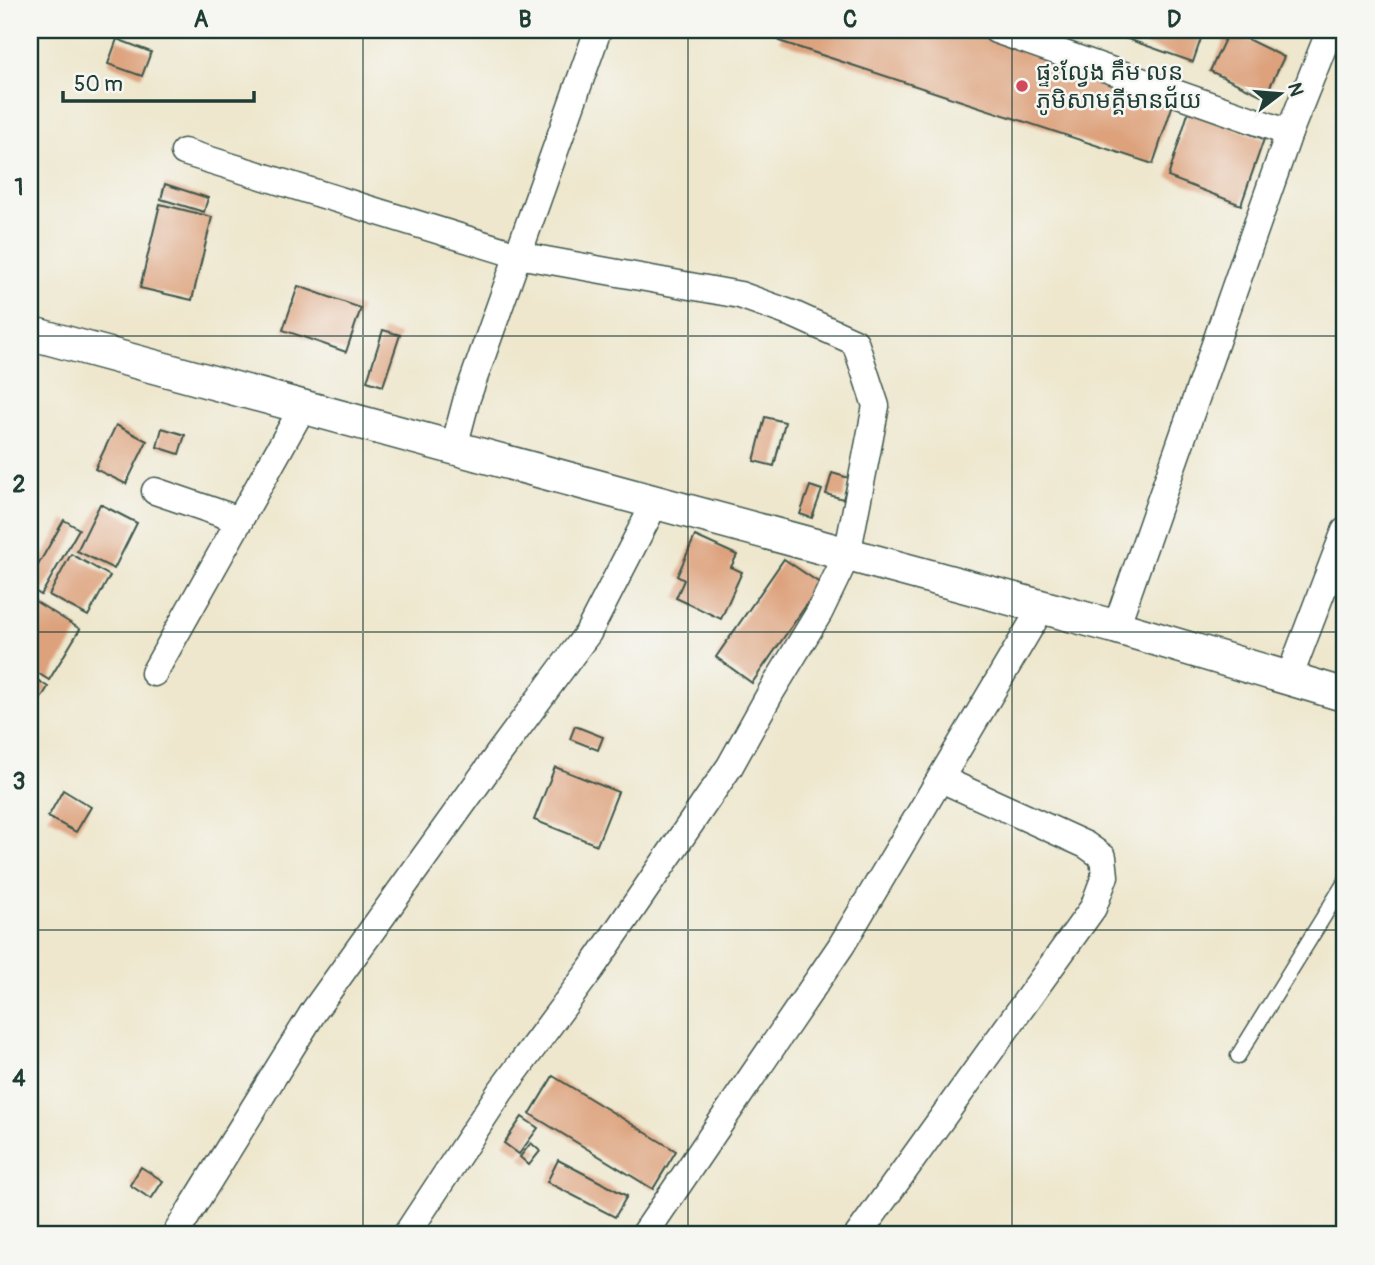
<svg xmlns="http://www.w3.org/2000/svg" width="1375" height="1265" viewBox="0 0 1375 1265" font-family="Pangolin,'Noto Sans Khmer',sans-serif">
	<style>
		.building { fill: #dda17b }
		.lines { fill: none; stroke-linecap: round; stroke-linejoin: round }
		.service-casing { stroke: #3e564b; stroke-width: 17 }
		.minor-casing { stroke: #3e564b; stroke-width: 29 }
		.tertiary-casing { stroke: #3e564b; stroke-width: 36 }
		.service { stroke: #fff; stroke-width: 14 }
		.minor { stroke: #fff; stroke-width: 26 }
		.tertiary { stroke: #fff; stroke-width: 33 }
		.grid { fill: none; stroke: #1f3d34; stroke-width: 2; stroke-opacity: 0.55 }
		.poi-dot { fill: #d1495b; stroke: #f6f6f2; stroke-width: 2.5 }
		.labels { text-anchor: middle; stroke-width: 5; stroke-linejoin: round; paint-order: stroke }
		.poi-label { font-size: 24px; fill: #1f3d34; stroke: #f6f6f2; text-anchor: start }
		.neatline { fill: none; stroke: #1f3d34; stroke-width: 2.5 }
		.grid-label { font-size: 23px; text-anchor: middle; font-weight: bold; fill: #1f3d34 }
	</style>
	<rect width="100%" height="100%" fill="#f6f6f2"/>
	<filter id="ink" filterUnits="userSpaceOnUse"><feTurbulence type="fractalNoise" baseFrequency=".0143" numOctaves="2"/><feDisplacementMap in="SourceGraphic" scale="14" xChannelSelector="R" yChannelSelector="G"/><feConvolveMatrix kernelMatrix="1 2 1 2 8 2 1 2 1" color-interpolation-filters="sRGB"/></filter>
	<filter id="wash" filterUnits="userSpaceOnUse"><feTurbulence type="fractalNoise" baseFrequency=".00686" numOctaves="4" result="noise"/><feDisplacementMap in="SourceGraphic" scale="28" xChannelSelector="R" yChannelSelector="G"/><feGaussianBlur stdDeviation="1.57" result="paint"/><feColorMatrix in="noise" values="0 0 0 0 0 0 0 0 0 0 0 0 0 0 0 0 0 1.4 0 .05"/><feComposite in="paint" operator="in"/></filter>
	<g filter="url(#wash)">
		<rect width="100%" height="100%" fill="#eee7cd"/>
		<g id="blocks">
			<g class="building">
				<polygon points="783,30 964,30 1174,101 1153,164 779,41"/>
				<polygon points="1102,30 1204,30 1193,62"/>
				<polygon points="1229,30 1284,57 1265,97 1210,71"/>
				<polygon points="117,39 151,52 142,76 108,64"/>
				<polygon points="1189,110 1264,139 1241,205 1168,177"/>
				<polygon points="165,184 208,198 204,212 161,199"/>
				<polygon points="160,204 212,217 192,300 140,288"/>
				<polygon points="298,286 361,308 346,352 283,330"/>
				<polygon points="383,330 400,335 383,386 367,381"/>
				<polygon points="765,417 785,422 774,466 754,461"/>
				<polygon points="116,425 147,441 126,484 95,469"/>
				<polygon points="162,428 185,435 179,454 157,447"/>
				<polygon points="832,473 849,478 843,499 826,494"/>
				<polygon points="810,486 822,490 812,518 800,514"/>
				<polygon points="100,504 137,523 114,569 77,551"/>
				<polygon points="64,520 79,529 41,595 30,588 30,579"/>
				<polygon points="695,536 737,555 731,567 742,572 721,619 676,598 684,580 677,576"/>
				<polygon points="71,554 110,576 88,616 49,595"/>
				<polygon points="784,559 821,584 752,683 716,657"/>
				<polygon points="30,598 80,629 49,680 30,668"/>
				<polygon points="30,675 48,687 30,716"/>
				<polygon points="575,726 603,737 598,750 570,739"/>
				<polygon points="555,767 618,792 597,845 534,820"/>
				<polygon points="63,790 91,807 76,832 48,817"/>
				<polygon points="553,1076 676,1151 653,1189 530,1114"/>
				<polygon points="522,1117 538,1128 519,1154 504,1143"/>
				<polygon points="531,1143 540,1151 529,1165 520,1157"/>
				<polygon points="558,1160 627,1196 615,1217 547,1182"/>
				<polygon points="141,1167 163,1181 151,1199 130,1185"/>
			</g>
		</g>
	</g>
	<g filter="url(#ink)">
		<use href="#blocks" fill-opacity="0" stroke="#3e564b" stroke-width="2"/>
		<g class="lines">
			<defs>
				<polyline id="service" points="1238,1056 1345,882"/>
				<g id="minor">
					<polyline points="996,30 1289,133"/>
					<polyline points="184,152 518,255 740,295 795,315 855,342 876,406 847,555 819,613 771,692 730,766 591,969 500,1092 406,1235"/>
					<polyline points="454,447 467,398 598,30"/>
					<polyline points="155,491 240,520"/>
					<polyline points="1116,627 1289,133 1330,30"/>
					<polyline points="154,673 303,407"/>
					<polyline points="1289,678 1345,531"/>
					<polyline points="175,1235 314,1011 497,756 588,633 656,501"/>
					<polyline points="644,1235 841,946 1042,607"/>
					<polyline points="858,1235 1093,908 1105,876 1103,857 1086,845 941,779"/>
				</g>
				<polyline id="tertiary" points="30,333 1116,627 1345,695"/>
			</defs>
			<use href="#service" class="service-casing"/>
			<use href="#minor" class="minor-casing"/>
			<use href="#tertiary" class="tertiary-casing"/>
			<use href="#service" class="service"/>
			<use href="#minor" class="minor"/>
			<use href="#tertiary" class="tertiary"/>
		</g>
	</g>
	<path class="grid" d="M363,30v1205M688,30v1205M1012,30v1205M30,336h1315M30,632h1315M30,930h1315"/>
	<circle class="poi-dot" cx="1022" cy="86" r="7"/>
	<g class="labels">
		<g class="poi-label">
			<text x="1036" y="80">ផ្ទះល្វែង គឹម លន<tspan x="1036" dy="28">ភូមិសាមគ្គីមានជ័យ</tspan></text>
		</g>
	</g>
	<rect width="1375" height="1265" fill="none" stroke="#f6f6f2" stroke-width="77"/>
	<g transform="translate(1280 94) rotate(74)" stroke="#f6f6f2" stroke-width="5" paint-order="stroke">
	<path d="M0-5L12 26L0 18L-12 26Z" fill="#1f3d34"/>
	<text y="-10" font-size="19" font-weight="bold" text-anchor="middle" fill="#1f3d34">N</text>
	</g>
	<path d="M63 91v10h191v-10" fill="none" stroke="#1f3d34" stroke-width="3.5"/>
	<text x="74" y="91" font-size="21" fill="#1f3d34" stroke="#f6f6f2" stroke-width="5" paint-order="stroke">50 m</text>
	<rect x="38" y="38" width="1298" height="1188" class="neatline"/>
	<g class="grid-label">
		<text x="201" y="27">A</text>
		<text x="525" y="27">B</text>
		<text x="850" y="27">C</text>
		<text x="1174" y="27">D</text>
		<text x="19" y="195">1</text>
		<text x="19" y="492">2</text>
		<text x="19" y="789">3</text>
		<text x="19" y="1086">4</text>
	</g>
</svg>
